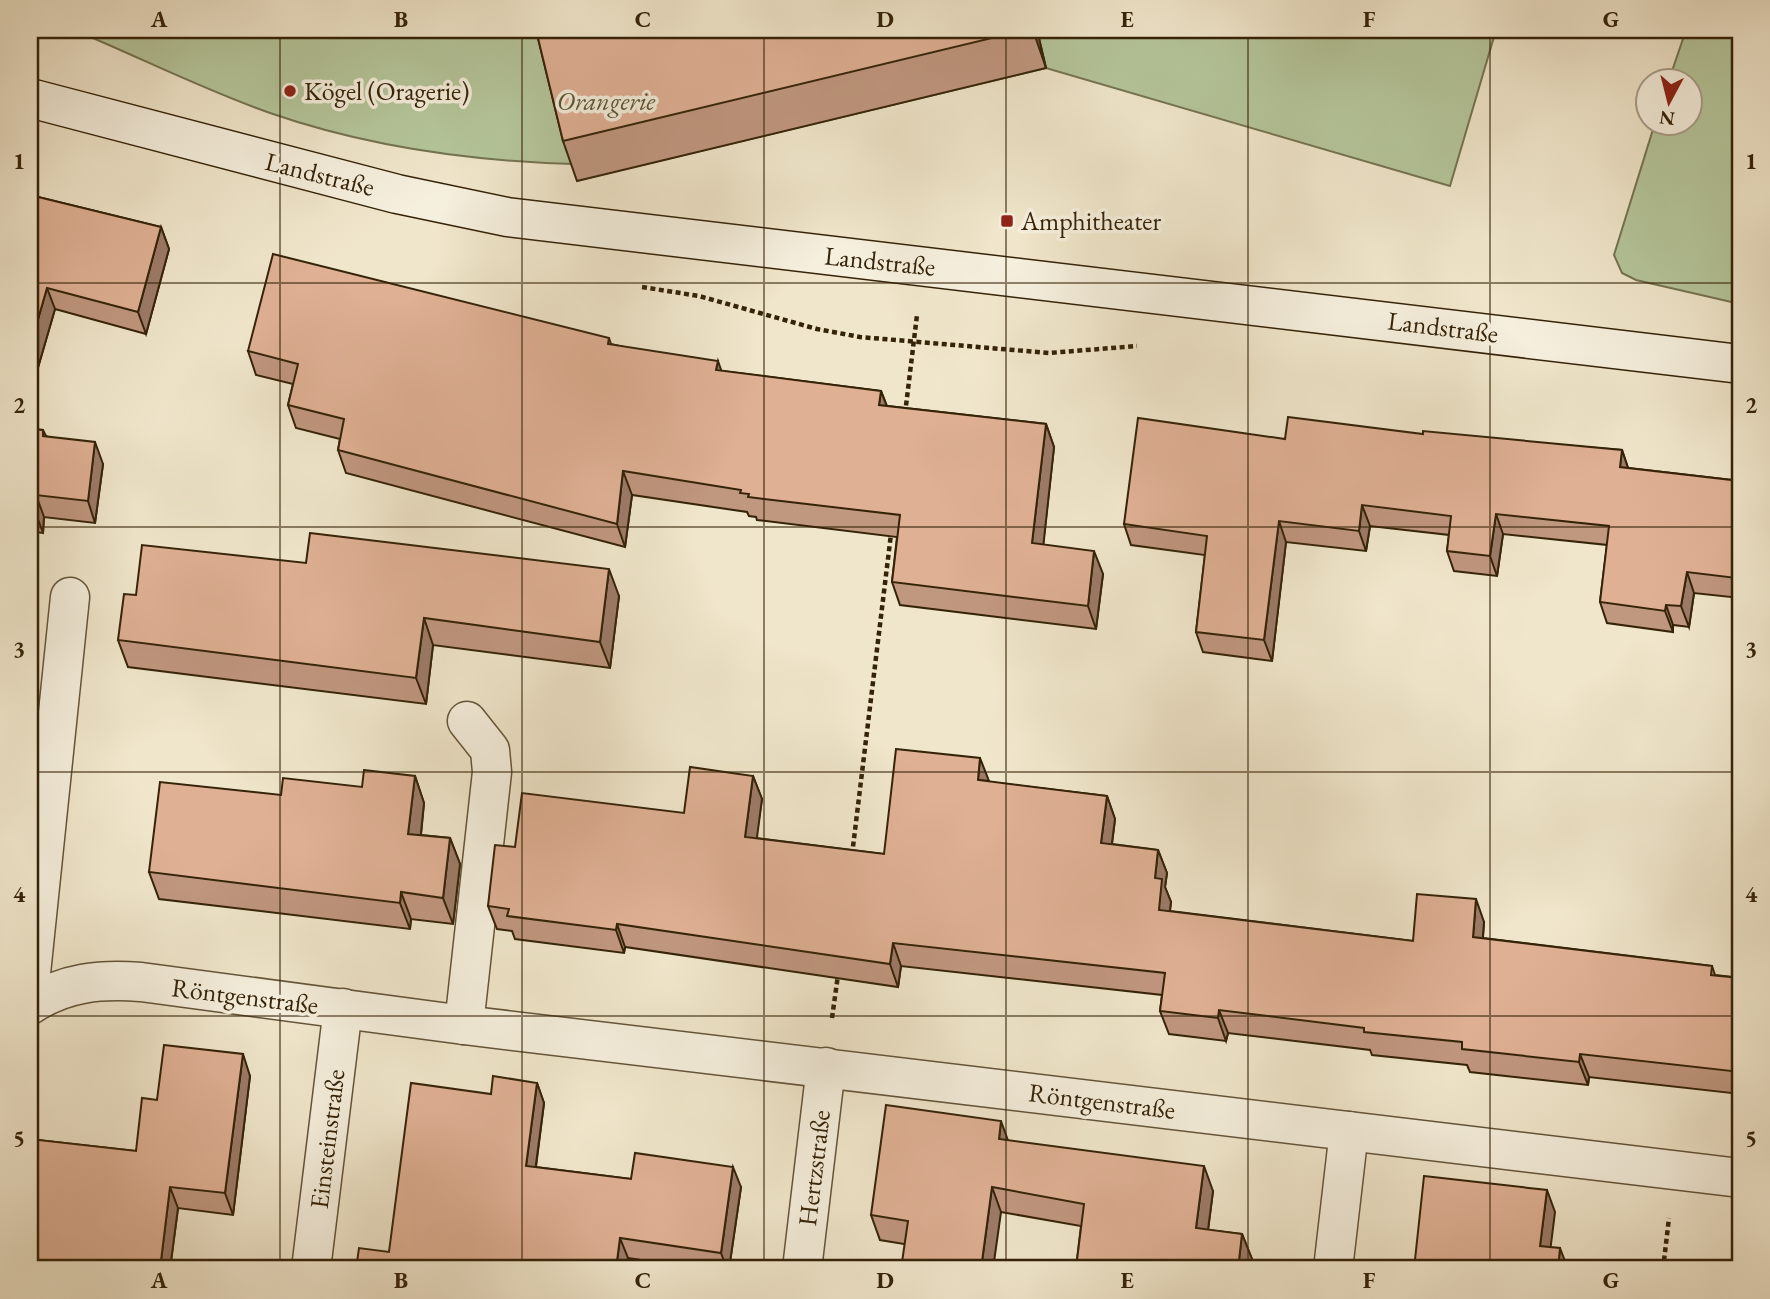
<svg xmlns="http://www.w3.org/2000/svg" width="1770" height="1299" viewBox="0 0 1770 1299" font-family="'EB Garamond',serif">
	<style>
		.green { fill: #b5c69b; stroke: #757452; stroke-width: 2 }
		.lines { fill: none; stroke-linecap: round; stroke-linejoin: round }
		.minor-casing { stroke: #645439; stroke-width: 41 }
		.secondary-casing { stroke: #352308; stroke-width: 41 }
		.path { stroke: #352308; stroke-width: 4.5; stroke-dasharray: 5 3.5; stroke-linecap: butt }
		.minor { stroke: #f5efdd; stroke-width: 38 }
		.secondary { stroke: #f5efdd; stroke-width: 38 }
		.wall { fill: #c0977f; stroke: #352308; stroke-width: 2 }
		.shaded-wall { fill: #9c7b68; stroke: #352308; stroke-width: 2 }
		.building { fill: #dfb094; stroke: #352308; stroke-width: 2 }
		.grid { fill: none; stroke: #352308; stroke-width: 2; stroke-opacity: 0.55 }
		.poi-dot { fill: #8f2418; stroke: #f5efdd; stroke-width: 2.5 }
		.labels { text-anchor: middle; stroke-width: 7; stroke-linejoin: round; paint-order: stroke }
		.poi-label { font-size: 26px; fill: #352308; stroke: #f5efdd; text-anchor: start }
		.park-label { font-size: 26px; font-style: italic; fill: #5b5434; stroke: #f5efdd }
		.street-label { font-size: 26px; fill: #352308; stroke: #f5efdd }
		.neatline { fill: none; stroke: #352308; stroke-width: 2.5 }
		.grid-label { font-size: 23px; text-anchor: middle; font-weight: bold; fill: #352308 }
	</style>
	<rect width="100%" height="100%" fill="#f0e6cb"/>
	<filter id="stains"><feTurbulence type="fractalNoise" baseFrequency=".00286" numOctaves="4"/><feColorMatrix values="0 0 0 0 .2 0 0 0 0 .09 0 0 0 0 .02 0 0 0 .5 -.17"/></filter>
	<radialGradient id="worn" r=".72"><stop offset=".6" stop-color="#630" stop-opacity="0"/><stop offset="1" stop-color="#630" stop-opacity=".3"/></radialGradient>
	<g class="green">
		<path d="M74,30h1422l-46,156 -404,-118 -467,112 -6,-16c-103,-3 -205,-17 -303,-51 -66,-23 -131,-56 -196,-83z"/>
		<polygon points="1686,30 1740,30 1740,304 1636,280 1622,273 1614,255 1655,123 1690,122 1690,80 1669,80"/>
	</g>
	<g class="lines">
		<defs>
			<g id="minor">
				<polyline points="30,983 70,597"/>
				<path d="M30,1005c35,-23 70,-26 111,-23l323,43 1276,153"/>
				<polyline points="464,1025 492,772 490,750 467,721"/>
				<polyline points="311,1269 343,1008"/>
				<polyline points="802,1269 826,1067"/>
				<polyline points="1333,1269 1349,1131"/>
			</g>
			<polyline id="secondary" points="30,98 397,194 507,217 1740,364"/>
		</defs>
		<use href="#minor" class="minor-casing"/>
		<use href="#secondary" class="secondary-casing"/>
		<g class="path">
			<polyline points="642,287 699,296 817,329 860,337 1049,353 1137,346"/>
			<polyline points="905,414 917,315"/>
			<polyline points="852,855 891,534"/>
			<polyline points="832,1018 838,975"/>
			<polyline points="1663,1269 1669,1218"/>
		</g>
		<use href="#minor" class="minor"/>
		<use href="#secondary" class="secondary"/>
	</g>
	<g class="wall">
		<polygon points="536,30 1037,30 1046,68 577,181 563,141"/>
		<polygon points="30,195 161,227 169,249 146,334 55,309 30,395"/>
		<polygon points="609,338 611,344 722,371 881,391 887,406 1046,424 1054,447 1043,545 1103,574 1096,629 900,605 892,582 897,537 757,520 756,517 749,516 747,512 632,495 625,547 346,473 338,450 340,439 296,428 288,405 293,384 256,375 248,351"/>
		<polygon points="30,429 43,430 46,436 103,464 95,523 44,517 43,533 30,531"/>
		<polygon points="1423,434 1622,450 1628,468 1740,481 1740,598 1694,593 1689,627 1673,625 1673,632 1607,623 1600,602 1607,545 1503,534 1497,576 1454,571 1447,551 1449,535 1370,526 1366,551 1286,542 1272,661 1203,652 1196,632 1205,555 1131,545 1124,524 1285,439"/>
		<polygon points="306,563 619,596 610,668 433,645 426,704 128,667 118,640 136,595"/>
		<polygon points="415,776 424,803 421,835 450,838 460,864 453,924 411,919 410,929 159,899 149,872 281,795 362,787"/>
		<polygon points="753,776 762,799 756,838 884,854 989,782 1107,796 1115,819 1112,844 1158,850 1167,873 1165,887 1171,902 1170,911 1413,941 1484,922 1483,938 1712,966 1715,975 1740,978 1740,1094 1589,1077 1588,1085 1470,1072 1467,1065 1372,1055 1370,1050 1228,1033 1226,1041 1169,1034 1160,1011 1162,995 901,966 898,987 625,947 624,953 515,939 512,931 497,929 488,906 515,847 684,813"/>
		<polygon points="250,1076 233,1215 178,1208 170,1269 30,1269 30,1139 136,1151 157,1100"/>
		<polygon points="537,1083 544,1103 536,1167 631,1179 741,1187 729,1269 699,1269 628,1258 389,1252 491,1094"/>
		<polygon points="1008,1141 1213,1191 1208,1230 1242,1234 1252,1259 1250,1269 1080,1269 1077,1260 1081,1226 1001,1212 904,1244 880,1240 871,1215"/>
	</g>
	<g class="shaded-wall">
		<polygon points="1033,30 1037,30 1046,68"/>
		<polygon points="161,227 169,249 146,334 138,312"/>
		<polygon points="47,288 55,309 30,395 30,347"/>
		<polygon points="718,361 726,384 716,370"/>
		<polygon points="881,391 890,415 879,405"/>
		<polygon points="1046,424 1054,447 1041,567 1032,543"/>
		<polygon points="95,442 103,464 95,523 88,501"/>
		<polygon points="1622,450 1629,471 1620,467"/>
		<polygon points="623,471 632,495 625,547 617,524"/>
		<polygon points="36,495 44,517 43,533 35,511"/>
		<polygon points="1362,505 1370,526 1366,551 1359,531"/>
		<polygon points="1496,514 1503,534 1497,576 1490,556"/>
		<polygon points="1279,521 1286,542 1272,661 1264,640"/>
		<polygon points="1740,540 1740,591 1736,578"/>
		<polygon points="1094,551 1103,574 1096,629 1088,606"/>
		<polygon points="609,569 619,596 610,668 600,642"/>
		<polygon points="1687,572 1694,593 1689,627 1681,606"/>
		<polygon points="1666,605 1673,625 1673,632 1665,611"/>
		<polygon points="424,618 433,645 426,704 416,678"/>
		<polygon points="980,758 989,781 978,780"/>
		<polygon points="415,776 424,803 418,861 408,834"/>
		<polygon points="753,776 762,799 754,860 745,837"/>
		<polygon points="1107,796 1115,819 1109,866 1101,843"/>
		<polygon points="450,838 460,864 453,924 443,898"/>
		<polygon points="1158,850 1167,873 1165,887 1171,902 1167,933 1159,910 1155,878"/>
		<polygon points="401,892 411,919 410,929 400,903"/>
		<polygon points="1476,899 1484,922 1481,960 1473,937"/>
		<polygon points="617,924 625,947 624,953 616,930"/>
		<polygon points="893,943 901,966 898,987 890,964"/>
		<polygon points="1219,1010 1228,1033 1226,1041 1218,1018"/>
		<polygon points="243,1054 250,1076 233,1215 225,1193"/>
		<polygon points="1580,1054 1589,1077 1588,1085 1579,1062"/>
		<polygon points="537,1083 544,1103 533,1187 526,1166"/>
		<polygon points="1001,1121 1010,1146 999,1139"/>
		<polygon points="1204,1166 1213,1191 1205,1253 1196,1228"/>
		<polygon points="733,1167 741,1187 729,1269 727,1269 721,1253"/>
		<polygon points="170,1187 178,1208 170,1269 160,1269"/>
		<polygon points="992,1187 1001,1212 993,1269 981,1269"/>
		<polygon points="1547,1190 1555,1212 1548,1268 1540,1246"/>
		<polygon points="1242,1234 1252,1259 1250,1269 1238,1269"/>
		<polygon points="620,1238 628,1258 626,1269 616,1269"/>
		<polygon points="1560,1248 1568,1269 1558,1269"/>
	</g>
	<g class="building">
		<polygon points="536,30 1025,30 563,141"/>
		<polygon points="30,195 161,227 138,312 47,288 30,347"/>
		<polygon points="273,254 609,338 608,344 718,361 716,370 881,391 879,405 1046,424 1032,543 1094,551 1088,606 892,582 900,515 748,497 749,494 740,493 741,490 623,471 617,524 338,450 344,419 288,405 298,364 248,351"/>
		<polygon points="1288,417 1423,434 1423,431 1622,450 1620,467 1740,481 1740,540 1736,578 1687,572 1681,606 1666,605 1665,611 1600,602 1609,526 1496,514 1490,556 1447,551 1451,516 1362,505 1359,531 1279,521 1264,640 1196,632 1207,536 1124,524 1138,418 1285,439"/>
		<polygon points="30,429 43,430 43,436 95,442 88,501 36,495 35,511 30,511"/>
		<polygon points="310,533 609,569 600,642 424,618 416,678 118,640 124,594 136,595 142,545 306,563"/>
		<polygon points="896,749 980,758 978,780 1107,796 1101,843 1158,850 1155,878 1162,879 1159,910 1413,941 1417,894 1476,899 1473,937 1712,966 1711,975 1740,978 1740,1072 1580,1054 1579,1062 1462,1049 1462,1042 1364,1032 1364,1028 1219,1010 1218,1018 1160,1011 1165,973 893,943 890,964 617,924 616,930 507,916 509,909 488,906 495,845 515,847 522,793 684,813 690,767 753,776 745,837 884,854"/>
		<polygon points="364,770 415,776 408,834 450,838 443,898 401,892 400,903 149,872 160,782 281,795 283,778 362,787"/>
		<polygon points="164,1045 243,1054 225,1193 170,1187 160,1269 98,1269 98,1267 30,1261 30,1139 136,1151 142,1098 157,1100"/>
		<polygon points="493,1076 537,1083 526,1166 631,1179 635,1153 733,1167 721,1253 620,1238 616,1269 356,1269 359,1248 389,1252 411,1083 491,1094"/>
		<polygon points="886,1105 1001,1121 999,1139 1204,1166 1196,1228 1242,1234 1238,1269 1089,1269 1089,1261 1077,1260 1084,1204 992,1187 981,1269 901,1269 908,1221 871,1215"/>
		<polygon points="1424,1176 1547,1190 1540,1246 1560,1248 1558,1269 1414,1269"/>
		<polygon points="1740,1225 1740,1269 1735,1269"/>
	</g>
	<path class="grid" d="M280,30v1239M522,30v1239M764,30v1239M1006,30v1239M1248,30v1239M1490,30v1239M30,283h1710M30,527h1710M30,772h1710M30,1016h1710"/>
	<g class="poi-dot">
		<circle cx="290" cy="91" r="7"/>
		<rect x="1000" y="214" width="14" height="14" rx="3.5"/>
	</g>
	<g class="labels">
		<g class="poi-label">
			<text x="304" y="100">Kögel (Oragerie)</text>
			<text x="1021" y="230">Amphitheater</text>
		</g>
		<g class="park-label">
			<text x="606" y="110">Orangerie</text>
		</g>
		<g class="street-label">
			<text transform="translate(320 174) rotate(14)" y="9">Landstraße</text>
			<text transform="translate(880 261) rotate(6)" y="9">Landstraße</text>
			<text transform="translate(1443 327) rotate(7)" y="9">Landstraße</text>
			<text transform="translate(245 996) rotate(7)" y="9">Röntgenstraße</text>
			<text transform="translate(1102 1101) rotate(7)" y="9">Röntgenstraße</text>
			<text transform="translate(327 1139) rotate(-83)" y="9">Einsteinstraße</text>
			<text transform="translate(814 1168) rotate(-83)" y="9">Hertzstraße</text>
		</g>
	</g>
	<rect width="1770" height="1299" fill="none" stroke="#f0e6cb" stroke-width="77"/>
	<g transform="translate(1669 102) rotate(187)"><circle r="33" fill="#f5efdd" stroke="#a89d88" stroke-width="2"/>
	<path d="M0-5L12 26L0 18L-12 26Z" fill="#8f2418"/>
	<text y="-10" font-size="19" font-weight="bold" text-anchor="middle" fill="#352308">N</text>
	</g>
	<rect x="38" y="38" width="1694" height="1222" class="neatline"/>
	<g class="grid-label">
		<text x="159" y="27">A</text>
		<text x="401" y="27">B</text>
		<text x="643" y="27">C</text>
		<text x="885" y="27">D</text>
		<text x="1127" y="27">E</text>
		<text x="1369" y="27">F</text>
		<text x="1611" y="27">G</text>
		<text x="19" y="169">1</text>
		<text x="1751" y="169">1</text>
		<text x="19" y="413">2</text>
		<text x="1751" y="413">2</text>
		<text x="19" y="657">3</text>
		<text x="1751" y="657">3</text>
		<text x="19" y="902">4</text>
		<text x="1751" y="902">4</text>
		<text x="19" y="1146">5</text>
		<text x="1751" y="1146">5</text>
		<text x="159" y="1288">A</text>
		<text x="401" y="1288">B</text>
		<text x="643" y="1288">C</text>
		<text x="885" y="1288">D</text>
		<text x="1127" y="1288">E</text>
		<text x="1369" y="1288">F</text>
		<text x="1611" y="1288">G</text>
	</g>
	<rect width="100%" height="100%" filter="url(#stains)"/>
	<rect width="100%" height="100%" fill="url(#worn)"/>
</svg>
